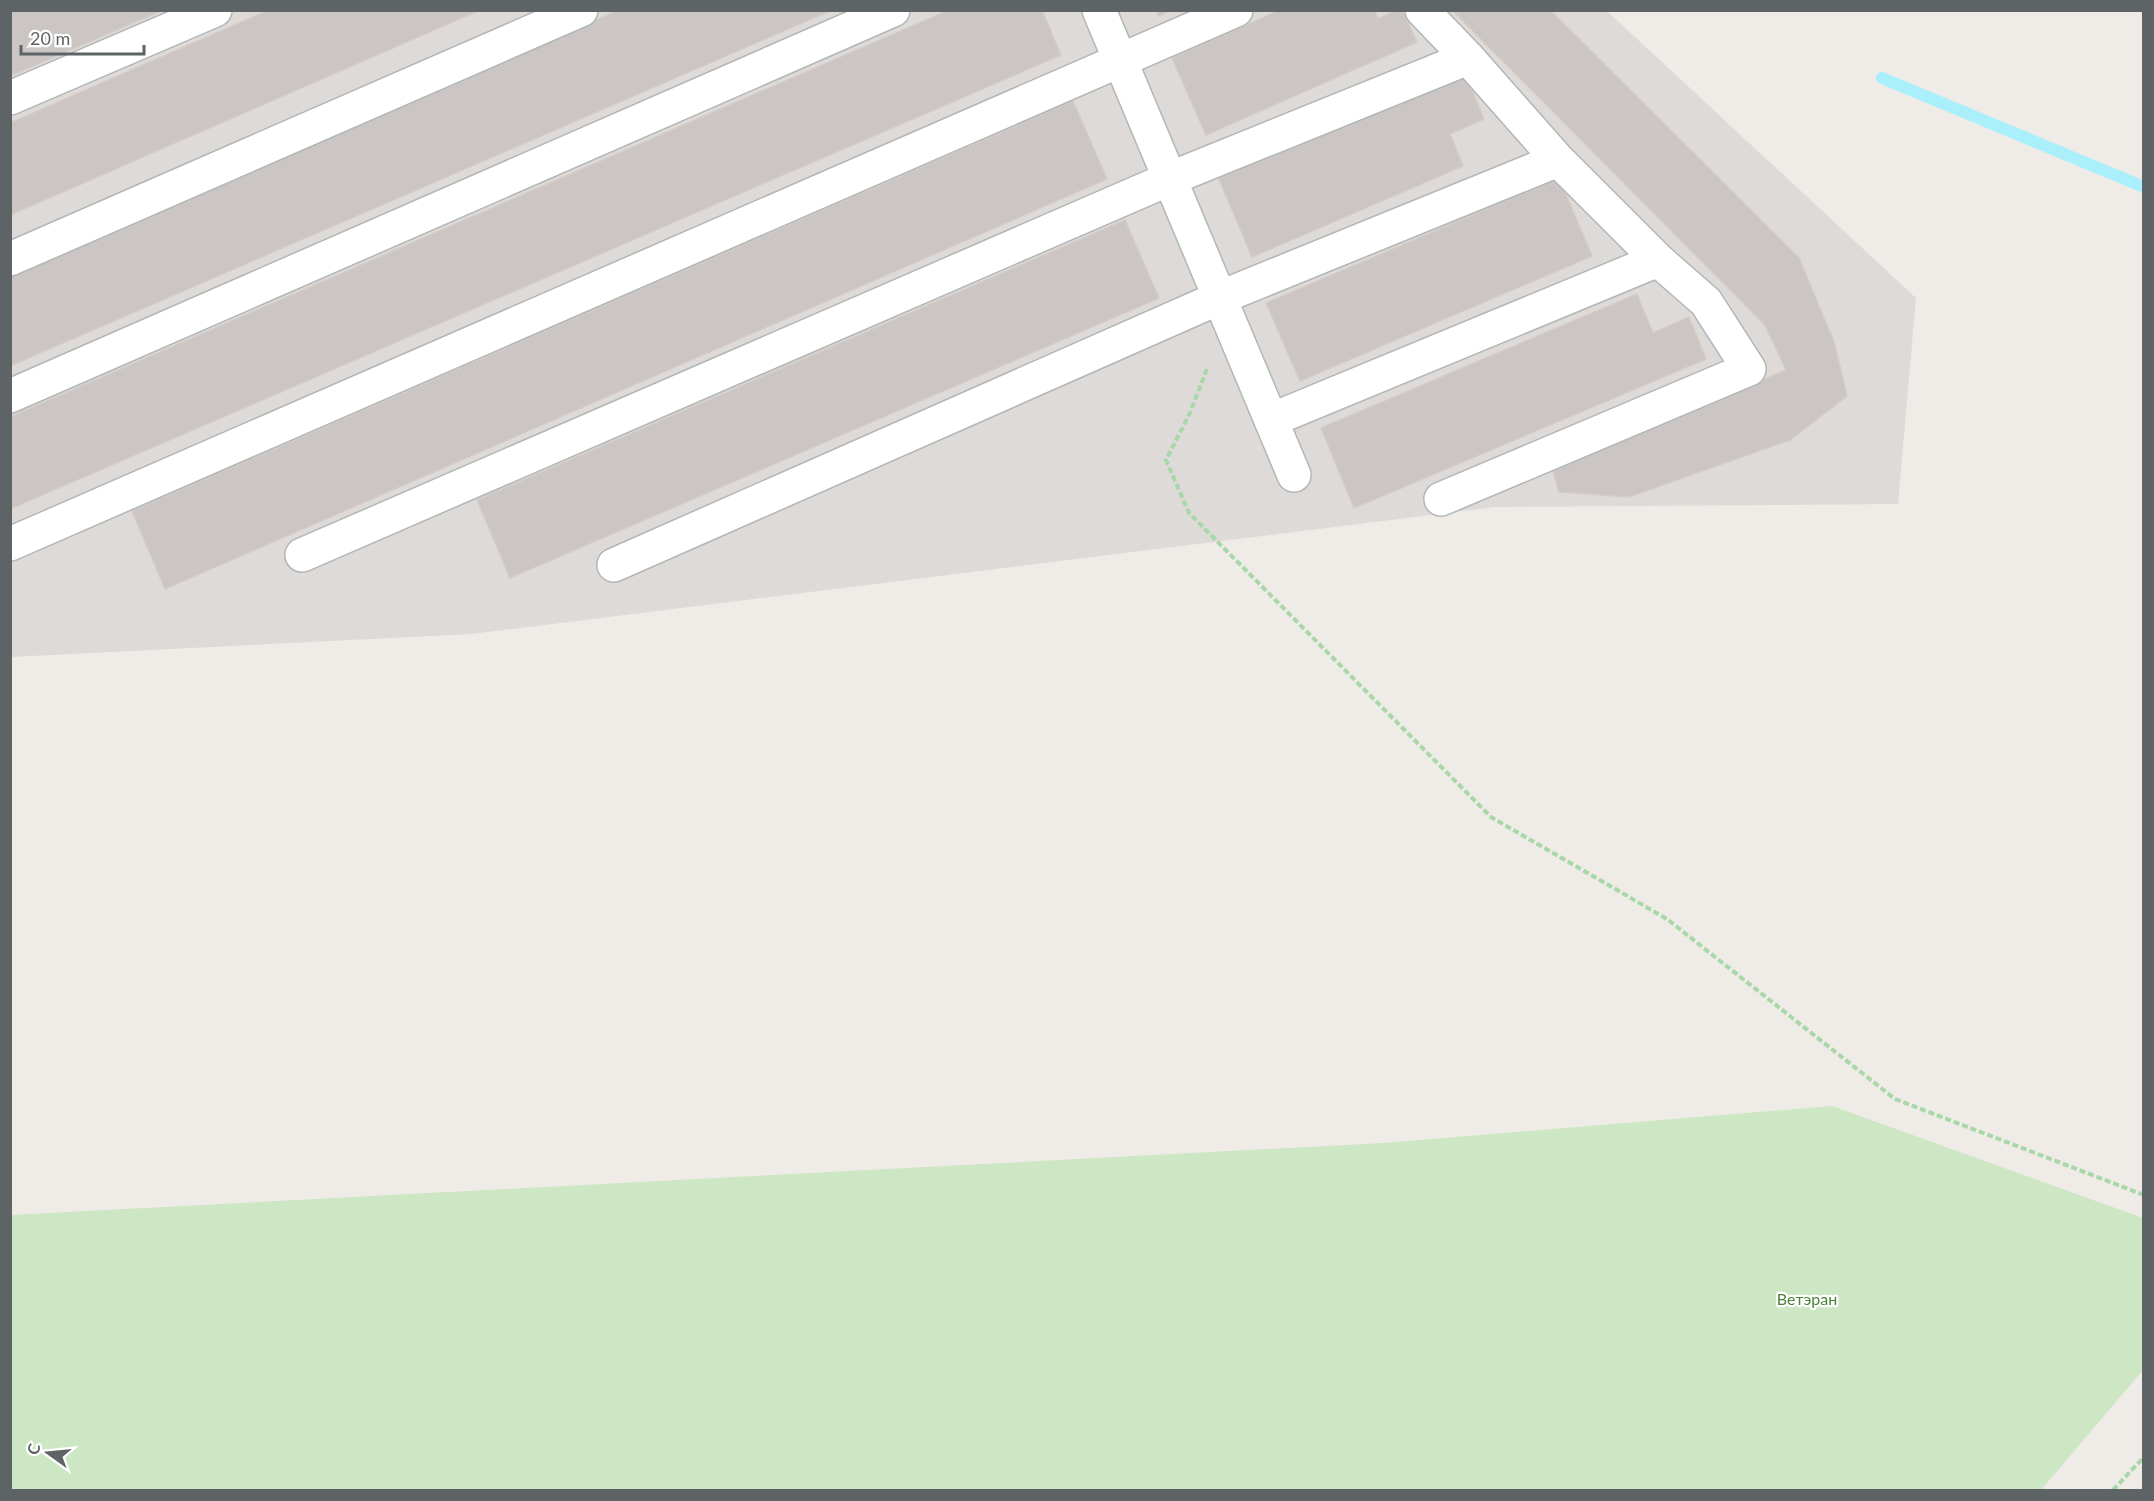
<svg xmlns="http://www.w3.org/2000/svg" width="2154" height="1501" viewBox="0 0 2154 1501" font-family="Lato,sans-serif">
	<style>
		.industrial { fill: #dedad8 }
		.green { fill: #cde6c4 }
		.lines { fill: none; stroke-linecap: round; stroke-linejoin: round }
		.stream { stroke: #aaeffc; stroke-width: 12 }
		.building { fill: #cbc6c4; stroke: #d4cbc5; stroke-width: 1.5 }
		.minor-casing { stroke: #b1b6b8; stroke-width: 36 }
		.path { stroke: #a8d7a8; stroke-width: 4; stroke-dasharray: 6 3; stroke-linecap: butt }
		.minor { stroke: #fff; stroke-width: 33 }
		.labels { text-anchor: middle; stroke-width: 4.5; stroke-linejoin: round; paint-order: stroke }
		.park-label { font-size: 16px; fill: #498338; stroke: #fff }
	</style>
	<rect width="100%" height="100%" fill="#efebe6"/>
	<polygon class="industrial" points="11,11 1607,11 1916,298 1898,504 1495,507 471,634 11,657"/>
	<polygon class="green" points="1832,1106 2143,1218 2143,1370 2041,1490 11,1490 11,1215 1384,1143"/>
	<g class="lines">
		<polyline class="stream" points="1882,78 2144,187"/>
	</g>
	<g class="building">
		<polygon points="10,10 163,10 10,76"/>
		<polygon points="269,10 480,10 10,215 10,123"/>
		<polygon points="619,10 832,10 10,366 10,274"/>
		<polygon points="949,10 1042,10 1061,55 10,509 10,417"/>
		<polygon points="1156,10 1171,10 1159,16"/>
		<polygon points="1280,10 1374,10 1378,19 1397,10 1402,10 1417,42 1206,135 1172,58"/>
		<polygon points="1452,10 1550,10 1799,258 1834,342 1847,396 1790,440 1629,497 1559,492 1552,467 1786,370 1765,325"/>
		<polygon points="1465,74 1484,119 1450,134 1463,166 1252,257 1219,179"/>
		<polygon points="1073,101 1107,179 165,589 132,511"/>
		<polygon points="1559,178 1592,256 1300,381 1266,303"/>
		<polygon points="1125,220 1159,298 510,578 477,500"/>
		<polygon points="1637,294 1653,333 1689,317 1706,359 1354,508 1321,428"/>
	</g>
	<g class="lines">
		<defs>
			<g id="minor">
				<polyline points="1099,10 1294,475"/>
				<polyline points="1422,10 1468,58 1558,160 1658,260 1706,302 1749,369 1441,499"/>
				<polyline points="10,98 215,10"/>
				<polyline points="10,259 581,10"/>
				<polyline points="10,396 893,10"/>
				<polyline points="1271,420 1658,260"/>
				<polyline points="10,544 1236,10"/>
				<polyline points="302,555 1169,179 1468,58"/>
				<polyline points="614,565 1219,298 1558,160"/>
			</g>
		</defs>
		<use href="#minor" class="minor-casing"/>
		<g class="path">
			<polyline points="1207,369 1189,415 1166,460 1189,513 1491,817 1667,919 1895,1099 2144,1195"/>
			<polyline points="2113,1490 2144,1457"/>
		</g>
		<use href="#minor" class="minor"/>
	</g>
	<g class="labels">
		<g class="park-label">
			<text x="1807" y="1305">Ветэран</text>
		</g>
	</g>
	<rect width="2154" height="1501" fill="none" stroke="#5e6466" stroke-width="24"/>
	<g transform="translate(48 1453) rotate(285)" stroke="#ffffff" stroke-width="4.5" paint-order="stroke">
	<path d="M0-4.5L10 22L0 15L-10 22Z" fill="#5e6466"/>
	<text y="-9" font-size="16" font-weight="bold" text-anchor="middle" fill="#5e6466">С</text>
	</g>
	<path d="M21 45v9h123v-9" fill="none" stroke="#5e6466" stroke-width="3"/>
	<text x="30" y="45" font-size="18" fill="#5e6466" stroke="#ffffff" stroke-width="4.5" paint-order="stroke">20 m</text>
</svg>
